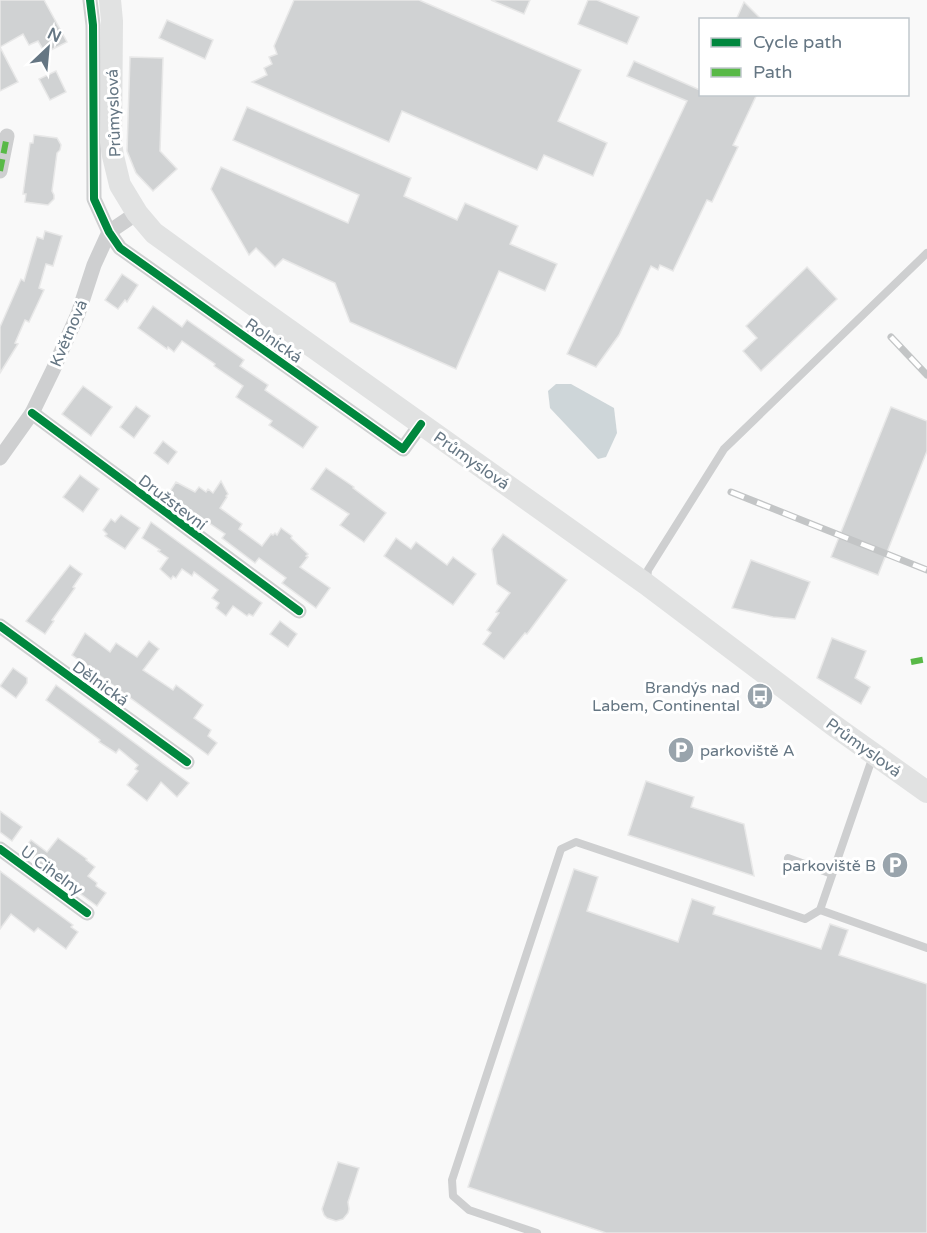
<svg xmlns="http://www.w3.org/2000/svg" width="927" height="1233" viewBox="0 0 927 1233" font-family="'Varela Round',sans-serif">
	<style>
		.water { fill: #ced6d9 }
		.building { fill: #d0d2d3; stroke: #e8e8e8; stroke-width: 1.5 }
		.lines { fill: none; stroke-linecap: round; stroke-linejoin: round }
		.service { stroke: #cecfd0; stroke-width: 8 }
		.minor { stroke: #cecfd0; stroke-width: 15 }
		.secondary { stroke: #e1e2e2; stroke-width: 22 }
		.rail-casing { stroke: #c3c5c6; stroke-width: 7 }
		.rail { stroke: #fff; stroke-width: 4.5; stroke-dasharray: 14; stroke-linecap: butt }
		.quiet { stroke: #58b947; stroke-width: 6; stroke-dasharray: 12 6; stroke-linecap: butt }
		.cycleway-casing { stroke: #fff; stroke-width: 11 }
		.cycleway { stroke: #00873e; stroke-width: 8 }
		.labels { text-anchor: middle; stroke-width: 6; stroke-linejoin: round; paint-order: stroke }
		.street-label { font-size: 16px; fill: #657683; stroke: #fff }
		.poi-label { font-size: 16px; fill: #657683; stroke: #fff; text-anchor: end }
	</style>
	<rect width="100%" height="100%" fill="#f9f9f9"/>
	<polygon class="water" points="556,384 571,384 614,408 617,433 606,457 598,459 550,408 548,391"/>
	<g class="building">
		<polygon points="0,0 44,0 67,42 45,53 38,41 29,45 23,34 0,47"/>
		<polygon points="294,0 419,0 581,70 558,121 607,143 593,176 544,155 537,170 402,111 389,142 252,82 267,75 264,68 272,64 269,57 277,54 274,46"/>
		<polygon points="491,0 530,0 524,14"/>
		<polygon points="588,0 597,0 639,17 627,44 578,24"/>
		<polygon points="744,2 762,20 736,20"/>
		<polygon points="167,20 213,40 205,59 159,38"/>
		<polygon points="0,47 18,82 0,91"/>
		<polygon points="130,57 163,58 160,151 177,169 153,191 136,173 127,151"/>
		<polygon points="634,61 700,90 700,94 757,94 733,145 738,147 728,168 712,202 707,200 673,271 660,265 658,270 651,266 619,335 596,367 567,354 687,101 627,76"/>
		<polygon points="56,71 66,92 50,100 39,79"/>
		<polygon points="247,107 411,178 404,196 457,220 465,203 518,226 510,244 557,264 545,291 499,271 456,369 350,322 335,283 283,259 275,267 256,248 249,255 211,189 221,167 348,223 359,195 233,140"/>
		<polygon points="34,135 57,138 61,145 60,150 57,153 52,191 54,195 54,199 48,205 25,202 26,194 23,194 30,143 33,143"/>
		<polygon points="45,231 62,236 53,266 46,264 39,288 44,290 29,322 25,320 15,343 18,344 0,373 0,327 21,279 24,281 37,237 43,239"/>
		<polygon points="807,267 837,299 761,371 743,351 757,338 746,326"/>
		<polygon points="122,274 138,285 127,302 125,300 118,309 105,300"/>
		<polygon points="153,306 182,327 187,320 244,360 240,366 268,385 265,390 318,427 303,448 269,425 272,421 236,397 243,386 214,366 215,364 182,341 174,352 168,347 167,349 138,328"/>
		<polygon points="83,386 112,407 91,436 62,414"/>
		<polygon points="136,406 150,416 134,438 120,427"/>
		<polygon points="891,407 927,421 927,451 878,575 831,557"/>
		<polygon points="163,441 177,452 168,464 154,453"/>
		<polygon points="326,468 354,487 353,488 386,513 364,542 340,525 349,514 311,489"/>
		<polygon points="80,475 99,489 83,512 63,497"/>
		<polygon points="221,481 228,494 226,496 227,497 220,508 242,524 239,529 262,546 271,534 273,535 275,533 277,535 281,528 292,536 291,538 308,554 306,556 308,557 300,567 330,588 316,608 282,583 286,578 259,558 255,563 222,538 225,534 184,506 167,496 176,482 195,492 199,487 206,492 208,489 213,493"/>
		<polygon points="121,515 140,528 125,549 105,536 107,534 103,530 111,519 115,522"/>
		<polygon points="151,522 262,603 253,616 249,614 247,616 233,606 226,616 216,608 219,603 212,598 218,590 194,572 192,576 182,569 176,578 173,576 171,579 162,571 160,569 168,558 158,551 160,550 142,538"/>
		<polygon points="503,534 567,580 527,634 525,633 504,659 483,644 491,633 487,630 499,613 496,612 510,593 497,584 492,549"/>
		<polygon points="396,538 411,549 416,542 447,565 453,557 476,574 453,605 384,556"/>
		<polygon points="751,560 810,582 795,619 773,617 732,608"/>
		<polygon points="70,565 82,574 73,587 75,588 52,620 54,621 45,634 26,621"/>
		<polygon points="280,621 297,634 288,647 270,634"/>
		<polygon points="85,633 110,652 116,643 137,657 149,641 159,649 143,670 173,690 176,685 203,705 194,718 211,730 208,736 217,743 208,755 72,655"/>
		<polygon points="832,638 866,651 855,678 870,687 861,704 817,678"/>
		<polygon points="13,668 27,678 27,683 16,698 0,686"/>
		<polygon points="56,685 189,783 177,797 161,782 147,801 127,785 138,771 135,769 138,765 119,749 116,753 99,742 100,740 46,700"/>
		<polygon points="646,781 694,797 691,807 744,824 754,876 628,835"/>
		<polygon points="0,811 22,827 12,841 0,832"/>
		<polygon points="58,838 87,859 86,860 95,867 88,876 97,883 96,886 106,893 97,906 22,851 31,840 47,852"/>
		<polygon points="574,869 598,877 587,911 678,942 692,899 715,907 713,914 821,949 830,924 848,930 839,955 927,984 927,1233 606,1233 468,1187"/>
		<polygon points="0,871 73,925 71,927 78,932 66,949 38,928 34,932 11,914 0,929"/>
		<polygon points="338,1162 359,1168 348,1202 349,1209 348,1213 343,1219 336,1221 327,1218 324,1215 322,1209"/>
	</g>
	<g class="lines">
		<g class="service">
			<polyline points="647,579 648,570 724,449 927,253"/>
			<polyline points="788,858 832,874"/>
			<polyline points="820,910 927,948"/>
			<polyline points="537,1233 469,1210 453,1196 452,1180 561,849 576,842 805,919 820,910 873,756"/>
		</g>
		<g class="minor">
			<polyline points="90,0 93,25 94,199 109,232 120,248 403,449 421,424"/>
			<polyline points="0,171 7,136"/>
			<polyline points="32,413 299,611"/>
			<polyline points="0,458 32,413 53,370 78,314 94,265 109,232 137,213"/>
			<polyline points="0,626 187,762"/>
			<polyline points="0,849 87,913"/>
		</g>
		<polyline class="secondary" points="110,0 112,21 111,142 113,156 120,185 137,213 154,233 248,301 646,584 833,725 927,792"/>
		<defs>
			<g id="rail">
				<polyline points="891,337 927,375"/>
				<polyline points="731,492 927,570"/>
			</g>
		</defs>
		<use href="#rail" class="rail-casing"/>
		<use href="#rail" class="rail"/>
		<g class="quiet">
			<polyline points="0,171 7,136"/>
			<polyline points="911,662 927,659"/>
		</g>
		<defs>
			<g id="cycleway">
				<polyline points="90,0 93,25 94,199 109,232 120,248 403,449 421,424"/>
				<polyline points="32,413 299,611"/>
				<polyline points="0,626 187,762"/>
				<polyline points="0,849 87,913"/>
			</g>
		</defs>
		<use href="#cycleway" class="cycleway-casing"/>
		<use href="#cycleway" class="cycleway"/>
	</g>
	<defs>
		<symbol id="bus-disc" viewBox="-11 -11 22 22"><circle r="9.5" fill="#99a4ac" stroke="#fff"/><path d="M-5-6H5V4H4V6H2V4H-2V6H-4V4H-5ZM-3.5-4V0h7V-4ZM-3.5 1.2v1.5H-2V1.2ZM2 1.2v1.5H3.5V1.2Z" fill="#fff"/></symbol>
		<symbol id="parking-disc" viewBox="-11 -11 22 22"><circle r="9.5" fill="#99a4ac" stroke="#fff"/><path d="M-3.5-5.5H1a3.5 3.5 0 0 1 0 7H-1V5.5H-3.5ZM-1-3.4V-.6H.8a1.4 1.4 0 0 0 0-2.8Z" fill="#fff"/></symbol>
	</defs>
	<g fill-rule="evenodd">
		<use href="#bus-disc" x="745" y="681" width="30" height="30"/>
		<use href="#parking-disc" x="666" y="735" width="30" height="30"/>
		<use href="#parking-disc" x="880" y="850" width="30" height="30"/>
	</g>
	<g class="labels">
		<g class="street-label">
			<text transform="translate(113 113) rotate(-92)" y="6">Průmyslová</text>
			<text transform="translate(68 333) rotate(-67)" y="6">Květnová</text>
			<text transform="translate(274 340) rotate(35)" y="6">Rolnická</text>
			<text transform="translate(472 460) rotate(35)" y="6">Průmyslová</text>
			<text transform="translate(173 502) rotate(37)" y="6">Družstevní</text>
			<text transform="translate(101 683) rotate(36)" y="6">Dělnická</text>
			<text transform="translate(864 747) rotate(36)" y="6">Průmyslová</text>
			<text transform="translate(52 870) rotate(36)" y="6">U Cihelny</text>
		</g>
		<g class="poi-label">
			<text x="740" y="693">Brandýs nad<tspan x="740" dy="18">Labem, Continental</tspan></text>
			<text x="700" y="756" text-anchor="start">parkoviště A</text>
			<text x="876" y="871">parkoviště B</text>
		</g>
	</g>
	<rect x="699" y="18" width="210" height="78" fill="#ffffff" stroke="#c1c8cd" stroke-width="1.5"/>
	<rect x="711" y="38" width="30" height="9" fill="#00873e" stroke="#c1c8cd" stroke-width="1.5"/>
	<text x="753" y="48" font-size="18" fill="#657683">Cycle path</text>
	<rect x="711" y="68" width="30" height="9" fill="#58b947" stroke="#c1c8cd" stroke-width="1.5"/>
	<text x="753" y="78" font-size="18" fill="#657683">Path</text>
	<g transform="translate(48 48) rotate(26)" stroke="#ffffff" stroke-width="4.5" paint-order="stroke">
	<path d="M0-4.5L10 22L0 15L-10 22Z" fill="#657683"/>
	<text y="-9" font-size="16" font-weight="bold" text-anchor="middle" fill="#657683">N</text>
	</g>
</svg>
